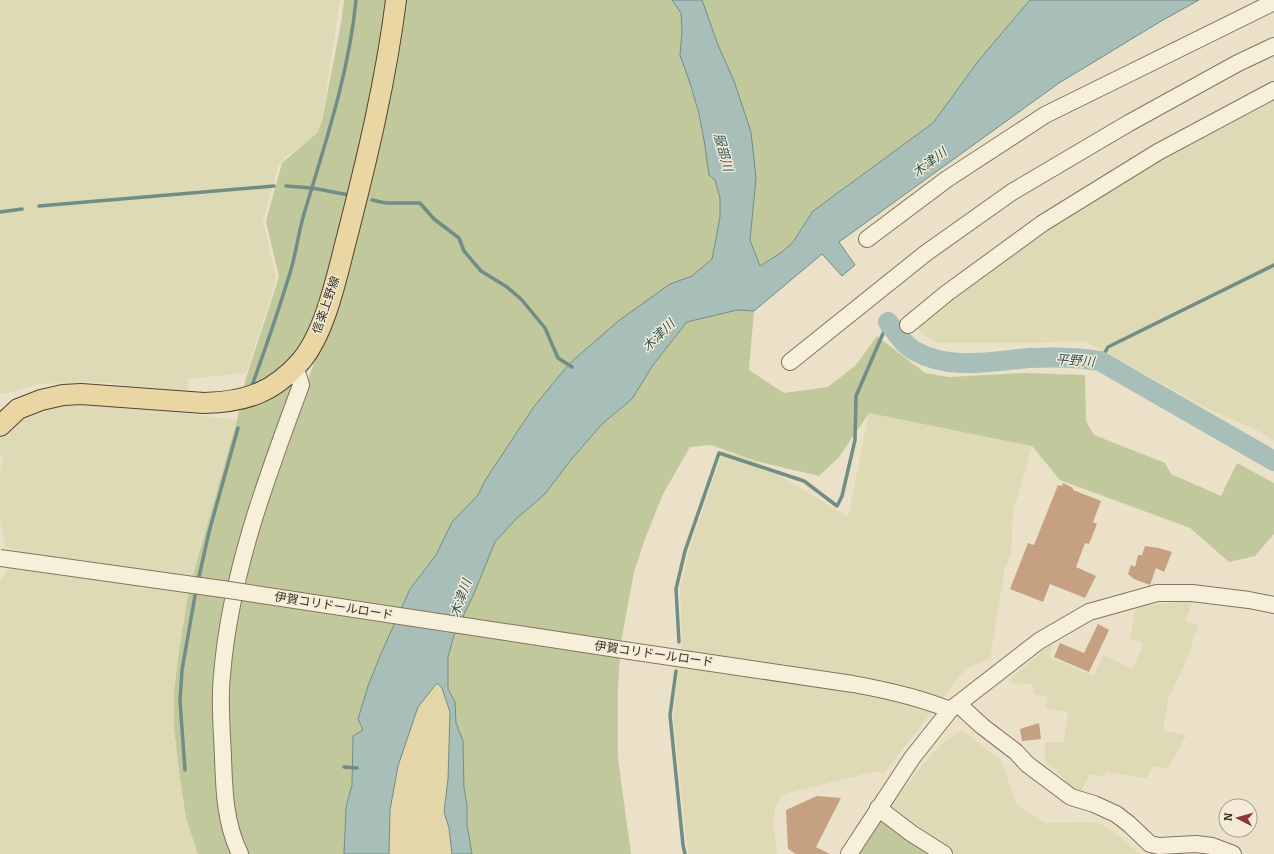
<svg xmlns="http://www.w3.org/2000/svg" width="1274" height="854" viewBox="0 0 1274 854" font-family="Bitter,'Noto Sans JP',serif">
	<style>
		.farmland { fill: #dfdab6 }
		.green { fill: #c1c89c }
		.sand { fill: #e4d6a8 }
		.water { fill: #a8bfb9; stroke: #708d86 }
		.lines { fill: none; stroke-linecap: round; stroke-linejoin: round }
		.stream { stroke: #708d86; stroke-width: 3.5 }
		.river { stroke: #a8bfb9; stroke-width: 20 }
		.building { fill: #c5a081 }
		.minor-casing { stroke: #85745e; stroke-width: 18 }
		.major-casing { stroke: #534332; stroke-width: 22 }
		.minor { stroke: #f6efda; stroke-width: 16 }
		.major { stroke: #ead6a3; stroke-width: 20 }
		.minor-bridge-casing { stroke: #85745e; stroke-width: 18; stroke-linecap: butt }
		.minor-bridge { stroke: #f6efda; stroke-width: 16 }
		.labels { text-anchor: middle; stroke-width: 3; stroke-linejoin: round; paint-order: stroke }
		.street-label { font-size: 12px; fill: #372c21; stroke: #f3ebd7 }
		.water-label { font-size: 13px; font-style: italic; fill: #315554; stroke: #f3ebd7 }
	</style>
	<rect width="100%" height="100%" fill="#eae1c8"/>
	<g class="farmland">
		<polygon points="0,0 340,0 321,126 315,135 285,157 278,167 263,221 276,277 274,287 246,373 187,379 189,394 131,389 120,384 88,382 40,384 8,393 0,393"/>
		<polygon points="1274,92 1274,441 1255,429 1210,410 1085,341 1025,343 936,343 919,331 918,323 1110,182"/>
		<polygon points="72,402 137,407 237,420 194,572 174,691 174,729 180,778 186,818 198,854 0,854 0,580 22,551 6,548 0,522 0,470 3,458 0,457 0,436 15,422 42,409"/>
		<polygon points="869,413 1032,446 1013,513 1011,553 1005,568 990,659 966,668 884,773 873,772 795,791 781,796 775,808 773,824 777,854 689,854 687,846 673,716 682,643 680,589 690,547 723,450 756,461 848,517"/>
		<polygon points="1193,601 1185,621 1198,626 1186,662 1168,699 1163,731 1183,734 1186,736 1168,768 1152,767 1147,778 1106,772 1104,777 1090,774 1079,796 1067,789 1066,782 1055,769 1045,762 1045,742 1064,742 1068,712 1045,708 1048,697 1035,694 1032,684 1011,683 1010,679 1053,642 1049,657 1094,676 1103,655 1133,669 1143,643 1130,638 1136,606"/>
		<polygon points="962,730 1001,760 1017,805 1046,823 1088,822 1101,824 1121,838 1140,854 956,854 918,831 889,806 927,760 945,741"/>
	</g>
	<g class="green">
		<polygon points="344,0 391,0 382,66 319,314 298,353 285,369 292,388 265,460 232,570 219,639 232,854 198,854 186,818 180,778 174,729 174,691 179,652 187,601 194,572 237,420 246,378 279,277 266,221 282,163 317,133 322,121 341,23"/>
		<polygon points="401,0 672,0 681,13 682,31 680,55 691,86 720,198 720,217 712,259 692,276 670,284 569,364 533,408 486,479 478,495 452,522 436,555 410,589 380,656 368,686 358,719 363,730 353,736 352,785 346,807 344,854 248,854 238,834 231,798 227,681 245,566 301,399 326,330"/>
		<polygon points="702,0 1030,0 979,60 933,123 813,211 793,242 782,252 760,266 750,240 756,178 718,45"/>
		<polygon points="737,310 754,311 749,370 784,393 828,387 856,365 877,336 925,373 949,377 1025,373 1085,375 1086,421 1094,435 1165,463 1171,474 1221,496 1237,463 1274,483 1274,534 1255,556 1229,562 1190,528 1060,480 1032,446 869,413 839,457 819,476 756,461 711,445 690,447 663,494 645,539 634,572 621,642 618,685 618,758 631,854 472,854 467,825 467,806 464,788 463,741 456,723 455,702 448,689 448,657 454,635 473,596 495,542 516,519 545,494 570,461 602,424 632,399 653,365 687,322"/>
		<polygon points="877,817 939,854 854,854"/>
	</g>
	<polygon class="sand" points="437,683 442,688 450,712 448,779 444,812 449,828 452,854 389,854 390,810 398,766 418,707"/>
	<polygon class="water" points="672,0 702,0 718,45 734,81 751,132 756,178 750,240 760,266 782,252 793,242 813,211 933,123 979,60 1030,0 1199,0 1163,20 1059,83 839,242 855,265 842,276 822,254 754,311 737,310 687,322 653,365 632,399 602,424 570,461 545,494 516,519 495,542 473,596 454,635 448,657 448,689 455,702 456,723 463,741 464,788 467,806 467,825 472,854 452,854 449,828 444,812 448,779 450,712 442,688 437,683 418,707 398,766 390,810 389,854 344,854 346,807 352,785 353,736 363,730 358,719 368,686 380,656 410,589 436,555 452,522 478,495 486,479 533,408 569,364 617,322 670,284 692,276 712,259 720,217 720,198 715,180 709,175 704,140 699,114 691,86 680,55 682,31 681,13"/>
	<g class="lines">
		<g class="stream">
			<polyline points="286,186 312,188 349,195"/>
			<polyline points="372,200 386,203 420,203 434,219 459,238 464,251 481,271 507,287 521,299 545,328 558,358 572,367"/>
			<polyline points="39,206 274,186"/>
			<polyline points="0,212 22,209"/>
			<polyline points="1100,361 1108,347 1274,265"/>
			<path d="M251,388c14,-38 27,-76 39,-115 6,-19 8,-39 14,-59 21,-70 45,-141 52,-214"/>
			<polyline points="198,581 209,532 238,428"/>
			<polyline points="679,642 676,589 685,551 719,453 804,481 837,506 842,496 855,440 856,396 888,322"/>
			<polyline points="676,671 670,715 683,845 685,854"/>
			<polyline points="344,767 357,768"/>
			<polyline points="185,770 180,701 182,670 196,590"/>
		</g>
		<path class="river" d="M888,322c8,11 16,23 27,29 35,20 78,10 115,7 23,-1 47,-1 70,3l174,100"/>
	</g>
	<g class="building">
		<polygon points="1063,483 1073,488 1073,490 1101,501 1093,522 1097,524 1089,544 1085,543 1076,567 1096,576 1085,598 1050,584 1043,602 1010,589 1028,543 1034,545 1058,485 1062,486"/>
		<polygon points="1145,546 1159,548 1172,552 1164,572 1156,568 1150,585 1134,579 1128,574 1131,565 1135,567 1138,555 1142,555"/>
		<polygon points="1098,624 1109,630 1089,672 1054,657 1060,643 1084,653"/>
		<polygon points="1039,723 1041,739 1022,741 1020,729"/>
		<polygon points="817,796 841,798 816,847 830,854 796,854 788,849 786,810"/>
	</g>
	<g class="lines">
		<defs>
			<g id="minor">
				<polyline points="867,239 947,179 1045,115 1274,2"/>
				<polyline points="908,325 947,293 1043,223 1158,152 1274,90"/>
				<polyline points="790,362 926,253 1012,192 1129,123 1238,63 1274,46"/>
				<path d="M630,651l223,33c33,6 66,13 97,26"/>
				<polyline points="958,704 982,726 1016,752 1027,764 1071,797 1094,804 1116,814 1129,824 1150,844 1159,846 1196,844 1212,846 1233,854"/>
				<polyline points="878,808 911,833 944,854"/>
				<path d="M240,854c-15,-31 -16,-64 -17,-97 -1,-27 -4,-55 -1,-82 8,-100 44,-196 79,-290l-3,-10 -5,-5"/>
				<polyline points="849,854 912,758 950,710 1039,641 1089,612 1157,593 1192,593 1249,600 1274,605"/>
			</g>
			<path id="major" d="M0,426l18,-17 23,-9 22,-5 18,-1 123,9c41,-1 69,-10 97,-42 25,-30 36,-86 46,-124 20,-78 39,-157 49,-237"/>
		</defs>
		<use href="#minor" class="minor-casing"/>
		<use href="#major" class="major-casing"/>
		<use href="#minor" class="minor"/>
		<use href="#major" class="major"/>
		<defs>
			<polyline id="minor-bridge" points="0,558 229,590 630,651"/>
		</defs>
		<use href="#minor-bridge" class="minor-bridge-casing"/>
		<use href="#minor-bridge" class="minor-bridge"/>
	</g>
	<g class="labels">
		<g class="street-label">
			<text transform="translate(326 305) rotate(-71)" y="4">信楽上野線</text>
			<text transform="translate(334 606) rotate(9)" y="4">伊賀コリドールロード</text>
			<text transform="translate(654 654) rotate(8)" y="4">伊賀コリドールロード</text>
		</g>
		<g class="water-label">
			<text transform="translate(724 152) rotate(75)" y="5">服部川</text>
			<text transform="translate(929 162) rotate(-37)" y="5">木津川</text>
			<text transform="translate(658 335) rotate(-44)" y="5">木津川</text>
			<text transform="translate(1075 360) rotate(4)" y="5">平野川</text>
			<text transform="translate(460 598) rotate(-70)" y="5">木津川</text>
		</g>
	</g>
	<g transform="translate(1238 818) rotate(276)"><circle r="19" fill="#f3ebd7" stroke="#a89f8e"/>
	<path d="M0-3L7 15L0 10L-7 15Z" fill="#8e3634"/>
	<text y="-6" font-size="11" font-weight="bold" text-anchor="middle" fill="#372c21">N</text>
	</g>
</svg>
